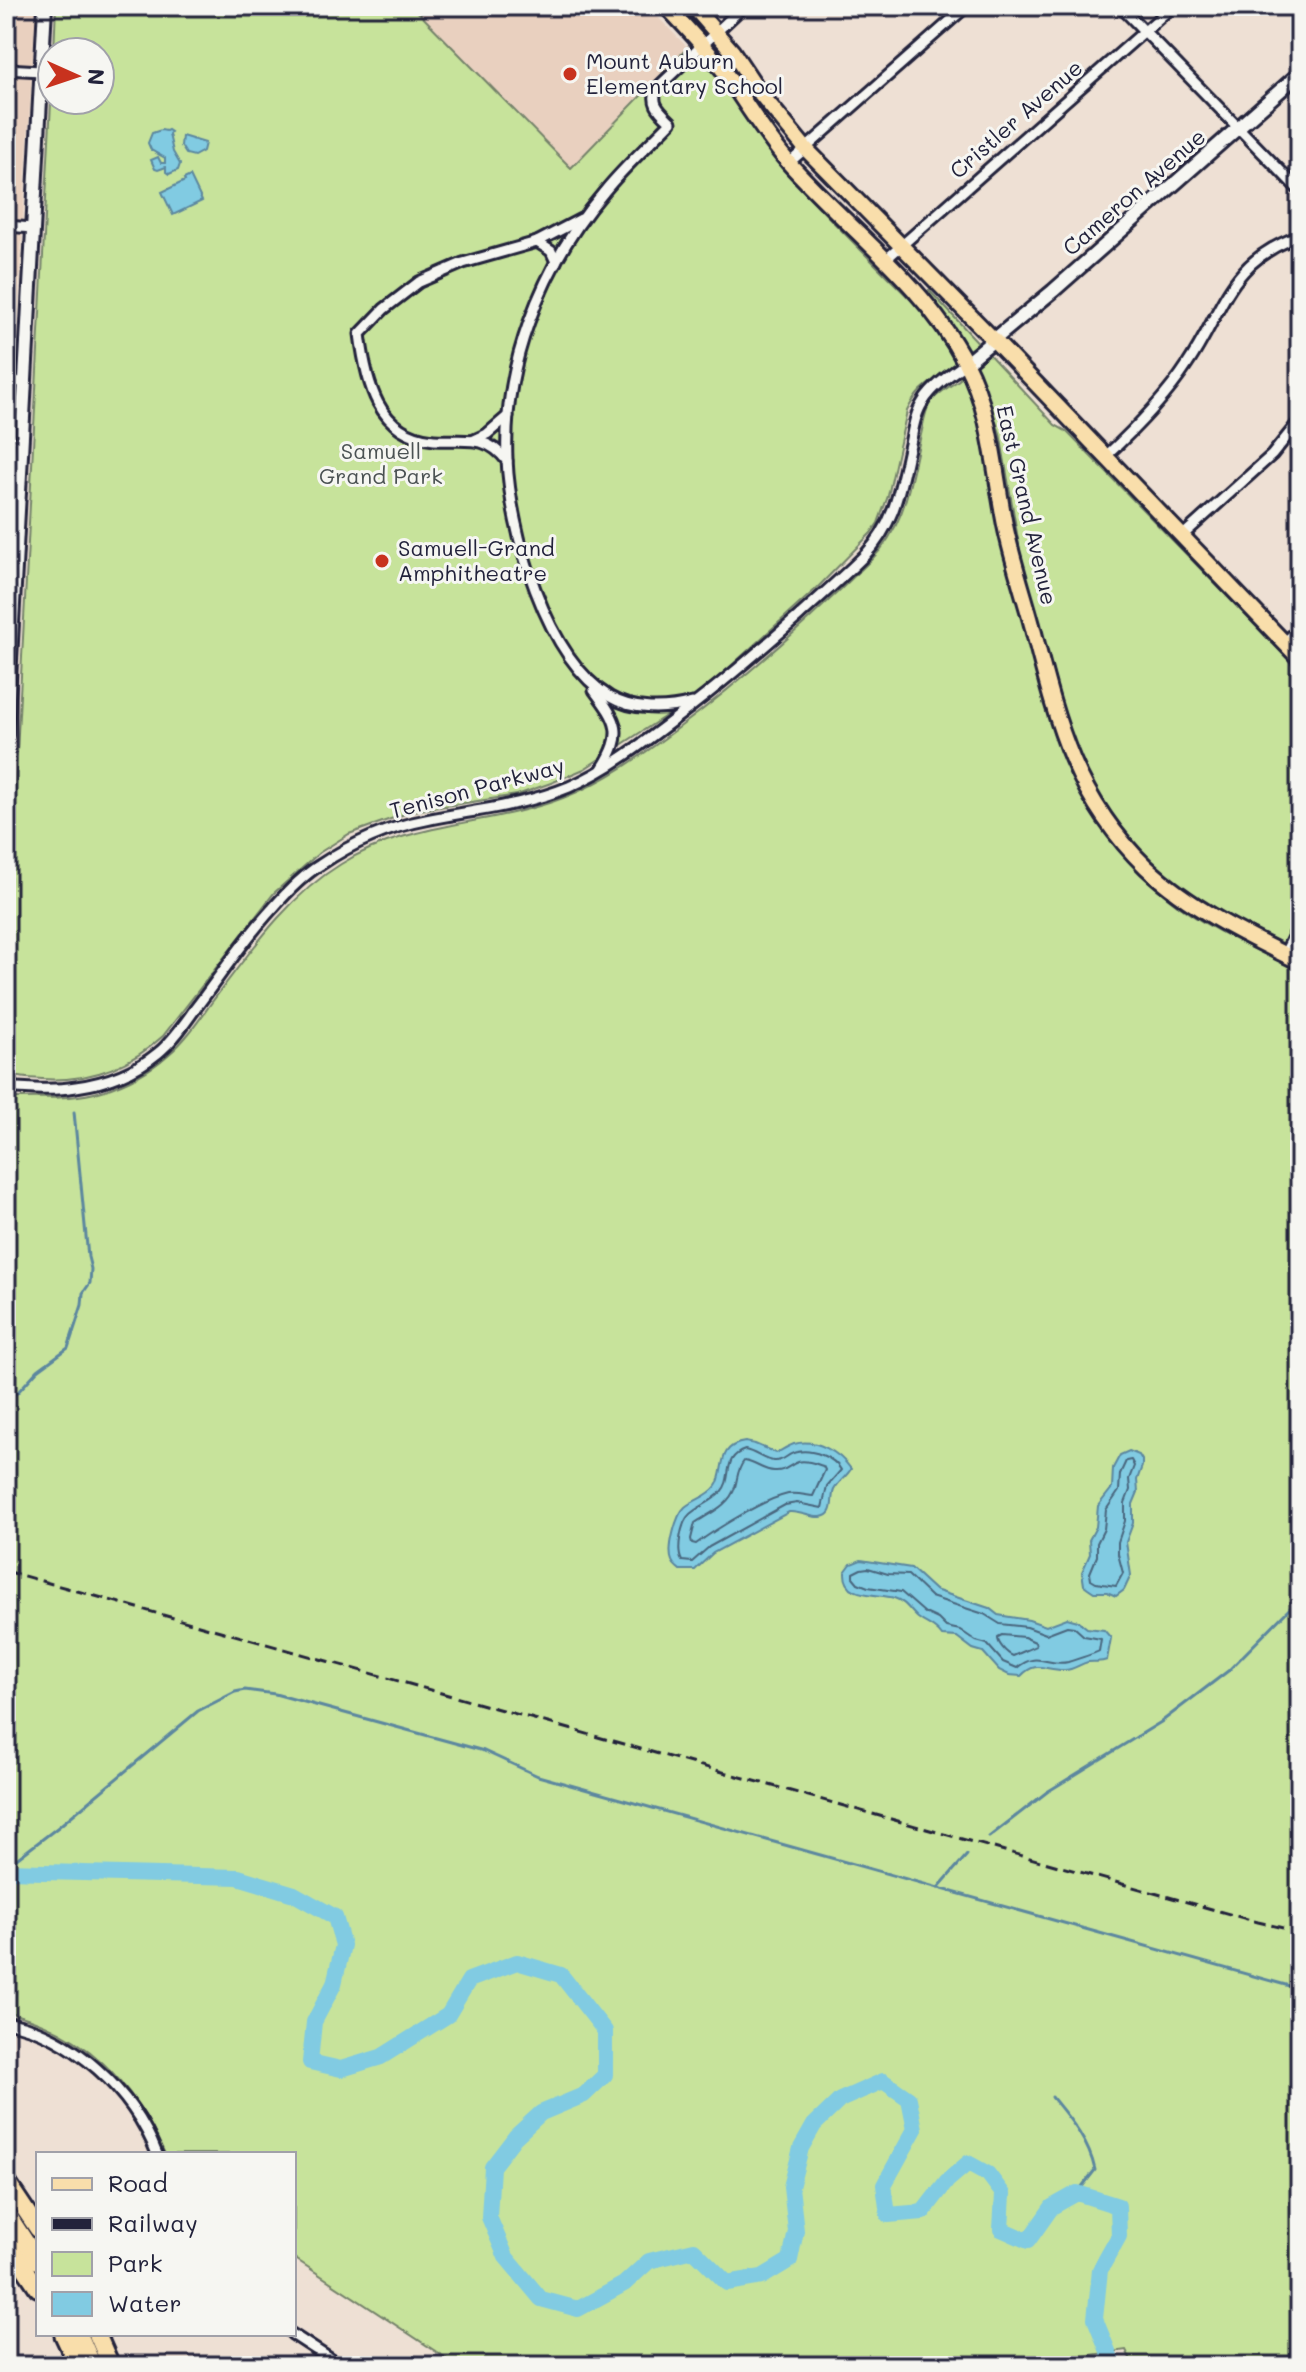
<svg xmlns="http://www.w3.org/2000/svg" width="1306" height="2372" viewBox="0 0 1306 2372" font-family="Mali,sans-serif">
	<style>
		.built { fill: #e9d0bf }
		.green { fill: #c7e39b; stroke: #74826b; stroke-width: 2 }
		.water { fill: #81cbe2; stroke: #5b879f; stroke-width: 2 }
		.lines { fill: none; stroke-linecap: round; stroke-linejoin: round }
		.shore { stroke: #48667e; stroke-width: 2 }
		.stream { stroke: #5b879f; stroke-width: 3 }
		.river { stroke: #81cbe2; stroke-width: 16 }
		.street-casing { stroke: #22223b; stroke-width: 15 }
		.secondary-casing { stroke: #22223b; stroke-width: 18 }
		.primary-casing { stroke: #22223b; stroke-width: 20 }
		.highway-casing { stroke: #22223b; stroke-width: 22 }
		.street { stroke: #f6f6f2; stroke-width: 9 }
		.secondary { stroke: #f6f6f2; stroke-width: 12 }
		.primary { stroke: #f9deab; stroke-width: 14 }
		.highway { stroke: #f9deab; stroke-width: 16 }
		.rail { stroke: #22223b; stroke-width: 3; stroke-dasharray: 12 6; stroke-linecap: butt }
		.poi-dot { fill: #c8321e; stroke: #f6f6f2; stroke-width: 3 }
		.labels { text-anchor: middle; stroke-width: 6; stroke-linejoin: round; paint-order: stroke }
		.poi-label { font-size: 22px; fill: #22223b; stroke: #f6f6f2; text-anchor: start }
		.street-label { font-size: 22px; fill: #22223b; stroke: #f6f6f2 }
		.park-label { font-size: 22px; fill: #4b5253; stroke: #f6f6f2 }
	</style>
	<rect width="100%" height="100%" fill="#eee0d4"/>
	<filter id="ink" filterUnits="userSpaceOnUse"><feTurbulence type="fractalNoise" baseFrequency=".0125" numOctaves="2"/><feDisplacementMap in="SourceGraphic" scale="16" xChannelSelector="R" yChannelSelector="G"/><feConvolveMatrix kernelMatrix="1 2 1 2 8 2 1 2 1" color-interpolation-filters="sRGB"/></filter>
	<g filter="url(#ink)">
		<g class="built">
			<polygon points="6,6 36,6 6,498"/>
			<polygon points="412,6 647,6 687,47 571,169"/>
		</g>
		<path class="green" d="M56,6h356l159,162 117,-121c38,29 58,78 90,115 42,49 90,95 136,141l15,-13 126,135 11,6 234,240v283l-93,-46 -60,-48 -35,-41 -15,-24 -23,-47 -53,-191 -21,-124 -22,-61 -13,9c6,14 13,29 18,45 11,41 12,85 22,126 8,37 20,74 30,111 28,98 49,168 132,234 39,32 88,52 133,74v1395h-166l-8,-16 -112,16h-556l-164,-108v-104h-129c-32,-72 -80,-123 -159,-142v-911l8,-3c30,-1 59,2 88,-7 23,-7 48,-20 66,-36 18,-15 31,-35 44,-53 38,-50 75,-105 129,-138 68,-43 149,-38 222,-66 44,-17 81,-44 118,-72 68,-51 130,-107 190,-166 34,-33 39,-77 49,-121 3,-11 4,-26 10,-36 7,-10 21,-17 30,-24l-8,-13c-21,19 -31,17 -45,45l-19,85 -10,27 -7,10 -54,55 -116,105 -117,76 -33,14 -34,12 -104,16 -64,23 -30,19 -45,40 -111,143c-34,31 -75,46 -121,43 -13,-1 -25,0 -36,-8v-108l46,-880v17h48v-48h-46z"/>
		<g class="water">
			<polygon points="161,130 166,131 168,130 171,132 169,134 173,152 180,164 178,170 169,174 166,172 166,167 158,170 155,169 151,160 158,157 161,163 165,163 165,158 151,150 148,143 152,133"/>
			<polygon points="182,136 205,143 203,151 194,156 186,154 181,146"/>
			<polygon points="190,176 202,201 173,215 162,192 185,181 184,179"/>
			<path d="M745,1442l10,2 21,9c6,-3 12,-7 18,-9 22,-6 45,8 57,25 -4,7 -13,13 -17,21 -4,9 2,25 -13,27 -11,1 -21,-6 -32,-5l-76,41 -18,17h-15c-3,-3 -6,-4 -8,-9 -5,-12 4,-46 13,-54 10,-8 23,-10 31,-21 10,-14 -1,-40 29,-44z"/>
			<polygon points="1129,1451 1139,1455 1142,1460 1142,1466 1137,1480 1138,1492 1133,1504 1133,1523 1126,1542 1131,1575 1124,1590 1116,1596 1107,1592 1094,1592 1088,1588 1084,1585 1082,1572 1090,1554 1089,1540 1096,1527 1098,1506 1112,1488 1113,1468 1120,1455"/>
			<path d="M861,1560l50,8 24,22 54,18 9,7 31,5 17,6 21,-8 11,3 9,7 17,2 7,8 -4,22c-7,3 -11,1 -19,2 -9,2 -15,9 -25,8 -19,0 -27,-10 -42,6l-12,-1 -10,-5 -16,-18 -10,-3 -16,-12 -15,-1c-7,-10 -15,-11 -24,-18 -8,-7 -13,-17 -24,-20 -18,-5 -50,1 -49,-26l6,-8z"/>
		</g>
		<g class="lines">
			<g class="shore">
				<path d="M745,1450c11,2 19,11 29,11 10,1 14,-8 23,-9 15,-3 37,5 44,18l-14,16 -5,22 -25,-5 -12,2 -76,42 -17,15 -10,-1c-6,-10 -1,-39 8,-47 10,-9 21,-11 31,-22 13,-14 0,-34 24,-42z"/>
				<polygon points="1131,1460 1134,1466 1129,1479 1130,1490 1125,1503 1125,1521 1118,1542 1118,1554 1123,1573 1116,1586 1096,1583 1091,1580 1090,1573 1097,1556 1097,1543 1104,1529 1106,1510 1119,1491 1120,1474 1126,1461"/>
				<path d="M744,1461c11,1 19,10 30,10 11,1 15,-6 24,-9 8,-3 18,2 25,4l2,4 -12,26c-8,-1 -16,-3 -25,-2 -24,5 -72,35 -92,50l-4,-1 -1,-4 4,-16c15,-10 35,-18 40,-36 3,-10 2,-17 9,-26z"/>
				<path d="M868,1568l20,6 20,1 23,22 53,17 16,10 27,3 19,7 21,-8 7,1 10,9 17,3 -2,12c-5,3 -25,9 -31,11 -20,5 -31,-12 -51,6l-14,-6 -16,-18 -11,-3 -16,-11 -14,-3 -8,-8 -13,-6 -24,-21 -33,-5 -10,-4 -5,-6v-4l8,-4z"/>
				<path d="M1002,1635l22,2 11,5 1,4 -23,10c-7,-3 -16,-13 -15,-19z"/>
			</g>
			<g class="stream">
				<polyline points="6,1398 17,1393 38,1370 68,1348 82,1305 83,1293 90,1283 91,1269 88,1257 74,1112"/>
				<polyline points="989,1837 1047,1792 1161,1722 1228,1671 1300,1598"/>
				<polyline points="6,1867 57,1828 198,1711 235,1692 245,1690 275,1694 484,1751 538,1776 1300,1989"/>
				<polyline points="938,1888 967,1855"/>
				<path d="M1052,2097c18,22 37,44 43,73l-18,23"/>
			</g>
			<polyline class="river" points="6,1871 238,1877 294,1894 335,1917 343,1945 334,1984 314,2022 310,2062 341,2069 381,2057 448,2015 469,1980 517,1962 561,1975 605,2031 605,2075 584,2095 541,2113 515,2137 492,2167 489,2217 506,2257 541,2299 578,2309 624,2284 649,2261 694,2250 727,2283 762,2277 790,2260 796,2231 791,2187 801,2148 814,2125 840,2100 883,2081 909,2099 915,2129 884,2185 888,2215 923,2212 947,2181 968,2163 988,2174 1003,2194 1001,2229 1028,2241 1052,2207 1077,2193 1118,2206 1119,2236 1100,2270 1095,2319 1114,2366"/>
			<defs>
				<g id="street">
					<polyline points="1120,6 1300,191"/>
					<polyline points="6,69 41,71"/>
					<polyline points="789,163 967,6"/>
					<polyline points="6,226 33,228"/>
					<polyline points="537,242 551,251 556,262"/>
					<polyline points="884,261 1173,6"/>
					<polyline points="6,381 24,382"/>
					<polyline points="474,440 487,434 508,416"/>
					<path d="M1106,456c29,-27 59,-57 81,-91 38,-56 40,-104 113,-129"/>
					<path d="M507,461c-21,-28 -43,-19 -73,-21 -57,-5 -68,-59 -74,-106l24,-25 35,-27 44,-19 74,-21 44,-23"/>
					<polyline points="1182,536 1272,455 1300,420"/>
					<polyline points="1284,643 1300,628"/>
					<path d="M594,690c24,32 31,43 8,79"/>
					<path d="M692,703c-26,7 -59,8 -82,-6 -65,-40 -100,-167 -103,-238 -2,-46 6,-93 22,-137 17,-47 42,-92 75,-130 20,-25 45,-47 67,-70 -11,-11 -21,-18 -14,-34l87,-82"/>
					<polyline points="1284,955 1300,923"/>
					<path d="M6,1087c23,2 47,4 70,0 29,-4 59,-15 82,-34 15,-12 26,-29 37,-44 26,-34 49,-70 78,-101 14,-16 29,-32 47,-43 31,-21 69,-38 106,-45 48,-10 97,-14 143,-33 39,-17 73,-43 107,-69 43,-32 83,-67 123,-102 22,-20 45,-40 66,-61 31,-33 35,-68 45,-111 3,-14 5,-30 13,-42 10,-16 28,-28 43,-39"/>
					<path d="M6,2022c67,13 127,69 151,132"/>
					<polyline points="292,2334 341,2366"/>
				</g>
				<g id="secondary">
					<polyline points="966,363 1053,291 1300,73"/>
					<polyline points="6,735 45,6"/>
				</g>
				<g id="primary">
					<path d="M666,6c21,22 42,44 60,68 20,30 39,61 63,89 58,65 135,120 176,199 27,52 29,108 40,163 7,34 18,67 27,100 24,94 41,171 114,242 43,41 101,69 154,95"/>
					<polyline points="693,6 732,51 760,93 805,148 994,340 1300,659"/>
				</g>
				<g id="highway">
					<polyline points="6,2181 38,2229"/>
					<polyline points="6,2212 38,2261"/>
					<polyline points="6,2240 38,2288"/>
					<polyline points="63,2334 78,2366"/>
					<polyline points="79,2334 93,2366"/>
					<polyline points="97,2334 111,2366"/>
				</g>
			</defs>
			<use href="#street" class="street-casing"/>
			<use href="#secondary" class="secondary-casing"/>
			<use href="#primary" class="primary-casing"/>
			<use href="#highway" class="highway-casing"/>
			<use href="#street" class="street"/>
			<use href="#secondary" class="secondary"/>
			<use href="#primary" class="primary"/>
			<use href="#highway" class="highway"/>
			<polyline class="rail" points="6,1571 1258,1922 1300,1932"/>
		</g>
	</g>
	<g class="poi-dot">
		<circle cx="570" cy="74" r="8"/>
		<circle cx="382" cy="561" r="8"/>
	</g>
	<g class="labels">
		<g class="poi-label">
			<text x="586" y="69">Mount Auburn<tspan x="586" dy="25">Elementary School</tspan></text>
			<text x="398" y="556">Samuell-Grand<tspan x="398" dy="25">Amphitheatre</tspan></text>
		</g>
		<g class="street-label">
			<text transform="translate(1016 119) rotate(-41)" y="8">Cristler Avenue</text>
			<text transform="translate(1134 192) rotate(-41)" y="8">Cameron Avenue</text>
			<text transform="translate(1027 505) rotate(77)" y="8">East Grand Avenue</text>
			<text transform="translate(477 788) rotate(-15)" y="8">Tenison Parkway</text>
		</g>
		<g class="park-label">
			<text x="381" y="459">Samuell<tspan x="381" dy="25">Grand Park</tspan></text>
		</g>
	</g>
	<rect width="1306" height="2372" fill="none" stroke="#f6f6f2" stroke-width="32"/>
	<rect x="16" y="16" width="1274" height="2340" fill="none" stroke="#22223b" stroke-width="3" filter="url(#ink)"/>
	<rect x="36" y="2152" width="260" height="184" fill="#f6f6f2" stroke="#a1a1a9" stroke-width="2"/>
	<rect x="52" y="2178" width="40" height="12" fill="#f9deab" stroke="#a1a1a9" stroke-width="2"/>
	<text x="108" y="2192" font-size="24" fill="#22223b">Road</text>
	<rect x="52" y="2218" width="40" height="12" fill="#22223b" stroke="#a1a1a9" stroke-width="2"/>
	<text x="108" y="2232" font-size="24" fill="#22223b">Railway</text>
	<rect x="52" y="2252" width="40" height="24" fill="#c7e39b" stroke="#a1a1a9" stroke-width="2"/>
	<text x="108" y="2272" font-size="24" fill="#22223b">Park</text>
	<rect x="52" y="2292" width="40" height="24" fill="#81cbe2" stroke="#a1a1a9" stroke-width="2"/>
	<text x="108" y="2312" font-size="24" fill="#22223b">Water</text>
	<g transform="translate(76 76) rotate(93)"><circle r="38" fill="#f6f6f2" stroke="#a1a1a9" stroke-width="2"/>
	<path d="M0-6L14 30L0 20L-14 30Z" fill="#c8321e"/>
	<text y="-12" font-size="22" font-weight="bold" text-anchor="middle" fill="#22223b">N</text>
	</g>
</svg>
